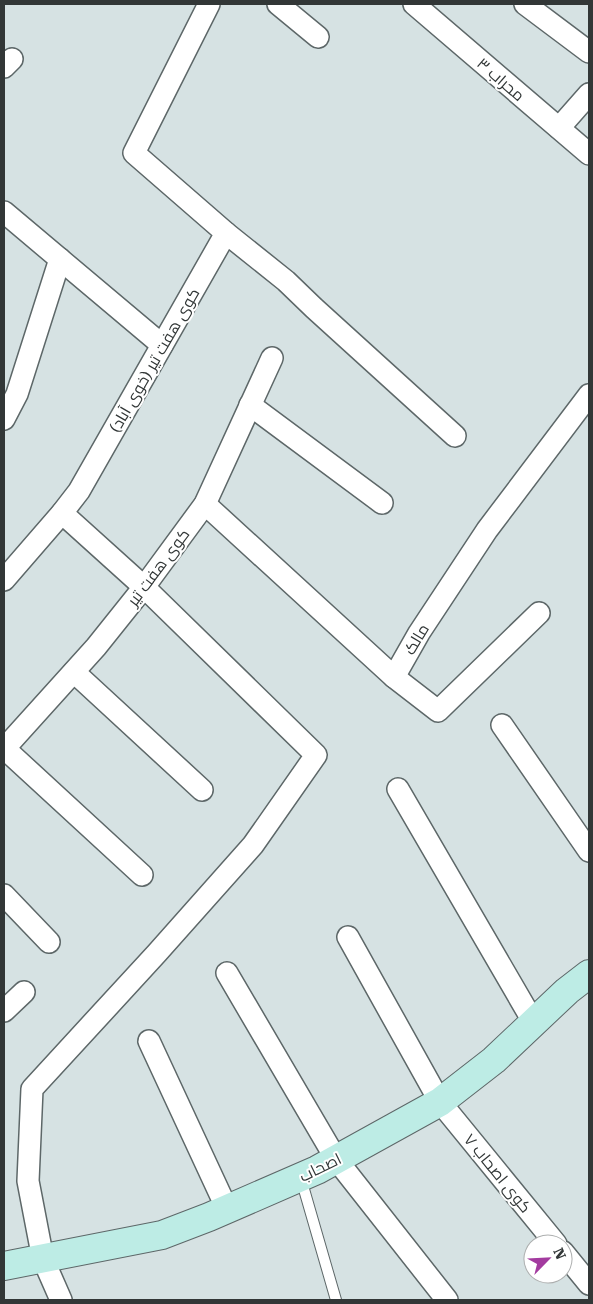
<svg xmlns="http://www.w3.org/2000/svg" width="593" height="1304" viewBox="0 0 593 1304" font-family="'Roboto Serif',Cairo,serif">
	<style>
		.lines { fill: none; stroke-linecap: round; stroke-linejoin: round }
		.service-casing { stroke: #5d6768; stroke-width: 12 }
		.minor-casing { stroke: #5d6768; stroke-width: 24 }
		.secondary-casing { stroke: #5d6768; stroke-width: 30 }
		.service { stroke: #fff; stroke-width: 10 }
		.minor { stroke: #fff; stroke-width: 21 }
		.secondary { stroke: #bdece5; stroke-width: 28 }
		.labels { text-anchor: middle; stroke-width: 4; stroke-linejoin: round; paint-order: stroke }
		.street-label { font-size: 16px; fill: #323737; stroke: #fff }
	</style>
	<rect width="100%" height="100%" fill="#d6e2e3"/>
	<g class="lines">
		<defs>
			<polyline id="service" points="301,1179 336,1300"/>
			<g id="minor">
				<polyline points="278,4 318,37"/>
				<polyline points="414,4 589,154"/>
				<polyline points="525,4 589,52"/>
				<polyline points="4,67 12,59"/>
				<polyline points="559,128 589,94"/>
				<polyline points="4,212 162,345"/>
				<polyline points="226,233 286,281 314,308 455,436"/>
				<polyline points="250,405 382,503"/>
				<polyline points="4,419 17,394 60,259"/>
				<polyline points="205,504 394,677 419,633 487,530 589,395"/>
				<polyline points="4,580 62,513 79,491 226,233 134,153 209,4"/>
				<polyline points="74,672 202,790"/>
				<polyline points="394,677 438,711 539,613"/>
				<polyline points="502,725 589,851"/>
				<polyline points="4,748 142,875"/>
				<polyline points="4,749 96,647 144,587 205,504 272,358"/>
				<polyline points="398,789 534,1023"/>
				<polyline points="4,895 49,942"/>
				<polyline points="348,937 440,1102 556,1244"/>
				<polyline points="227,973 336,1159 447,1300"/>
				<polyline points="4,1011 24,992"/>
				<polyline points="149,1041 227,1209"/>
				<polyline points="563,1252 589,1284"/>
				<polyline points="61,1300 43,1259 28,1181 32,1089 157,953 253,845 316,755 144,587 62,513"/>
			</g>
			<polyline id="secondary" points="4,1266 162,1235 209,1217 317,1170 440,1102 494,1060 567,991 589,974"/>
		</defs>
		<use href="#service" class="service-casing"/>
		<use href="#minor" class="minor-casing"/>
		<use href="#secondary" class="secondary-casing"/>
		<use href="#service" class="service"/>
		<use href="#minor" class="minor"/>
		<use href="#secondary" class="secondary"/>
	</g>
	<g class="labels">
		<g class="street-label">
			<text transform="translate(501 79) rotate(41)" y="6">محراب ۳</text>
			<text transform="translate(154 360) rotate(-60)" y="6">کوی هفت تیر (خوی آباد)</text>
			<text transform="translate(158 567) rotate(-53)" y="6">کوی هفت تیر</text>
			<text transform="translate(416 639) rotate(-59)" y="6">مالک</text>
			<text transform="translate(320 1167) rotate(-26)" y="6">اصحاب</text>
			<text transform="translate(498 1173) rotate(51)" y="6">کوی اصحاب ۷</text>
		</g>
	</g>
	<rect width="593" height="1304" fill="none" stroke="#323737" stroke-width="10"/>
	<g transform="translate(548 1259) rotate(66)"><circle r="24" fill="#ffffff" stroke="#adafaf"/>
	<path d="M0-4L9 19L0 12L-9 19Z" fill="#a33b9f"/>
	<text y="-8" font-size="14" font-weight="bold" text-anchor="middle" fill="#323737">N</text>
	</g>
</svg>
